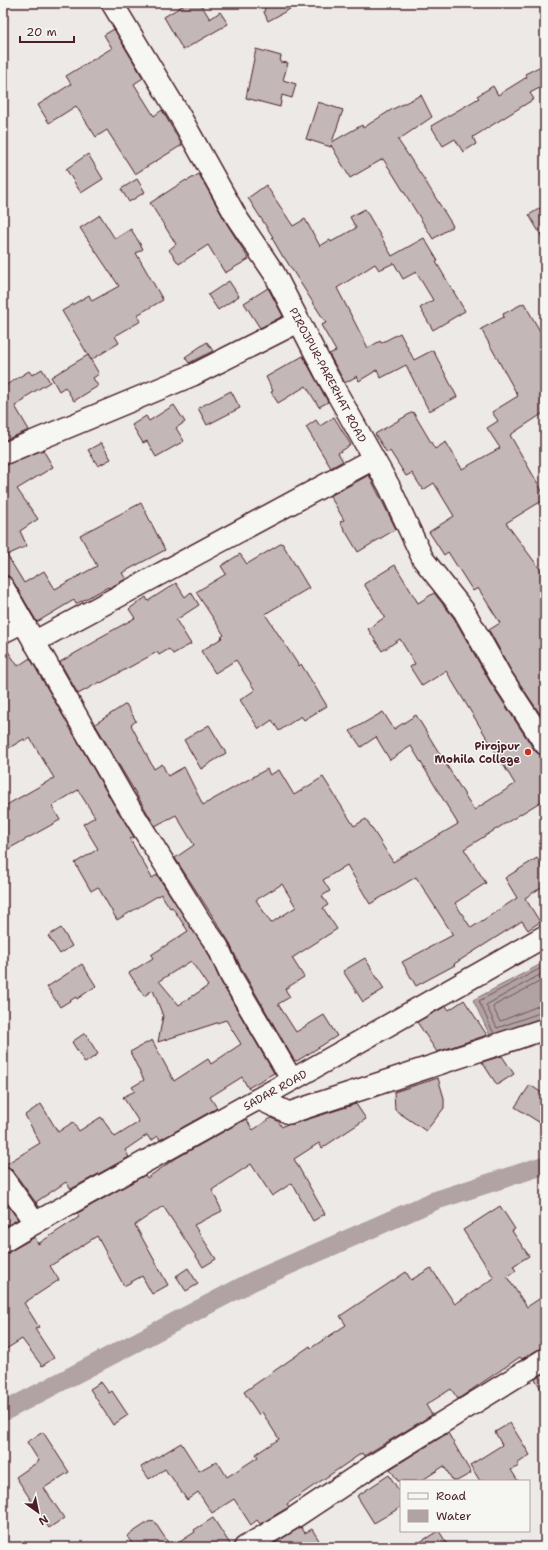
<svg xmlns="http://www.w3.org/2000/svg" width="548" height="1550" viewBox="0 0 548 1550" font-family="'Shantell Sans',sans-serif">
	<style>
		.water { fill: #b1a2a3; stroke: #886e73 }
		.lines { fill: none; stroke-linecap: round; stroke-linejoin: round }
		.shore { stroke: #73535b; stroke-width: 1 }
		.canal { stroke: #b1a2a3; stroke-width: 19 }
		.building { fill: #c4b7b7; stroke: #4a1f2b; fill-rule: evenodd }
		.minor-casing { stroke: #4a1f2b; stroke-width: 24 }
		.minor { stroke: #f6f6f2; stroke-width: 21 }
		.poi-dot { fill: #c8321e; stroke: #f6f6f2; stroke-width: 1.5 }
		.labels { text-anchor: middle; stroke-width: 3; stroke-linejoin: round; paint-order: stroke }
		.street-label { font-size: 11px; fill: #4a1f2b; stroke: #f6f6f2 }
		.poi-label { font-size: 11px; font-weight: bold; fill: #4a1f2b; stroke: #f6f6f2; text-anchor: end }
	</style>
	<rect width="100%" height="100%" fill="#ece9e6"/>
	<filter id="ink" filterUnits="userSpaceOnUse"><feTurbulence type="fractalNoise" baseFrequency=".025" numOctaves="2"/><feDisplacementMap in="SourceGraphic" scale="8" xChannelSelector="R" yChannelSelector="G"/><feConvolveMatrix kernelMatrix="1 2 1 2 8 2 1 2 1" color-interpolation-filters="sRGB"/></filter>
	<g filter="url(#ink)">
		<polygon class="water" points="545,962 545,1020 492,1040 473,1000"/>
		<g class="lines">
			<g class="shore">
				<polyline points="545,972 486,1005 497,1028 545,1011"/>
				<polyline points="545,979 495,1005 493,1007 499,1020 501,1021 538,1006 545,1005"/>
				<polyline points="494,1034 479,1001 545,966"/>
			</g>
			<polyline class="canal" points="3,1412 253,1281 434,1201 545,1165"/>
		</g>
		<g class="building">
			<polygon points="187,3 200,3 210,19 220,12 228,24 183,50 164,17"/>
			<polygon points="266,3 301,3 268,21 264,12"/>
			<polygon points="114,29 143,78 134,84 154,116 162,110 182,145 135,174 107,130 96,137 76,106 49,123 38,105 71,84 66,76 112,48 104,35"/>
			<polygon points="256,49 281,56 280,62 288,63 283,80 296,84 292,98 282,95 280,107 246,98"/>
			<polygon points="539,67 545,78 545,85 530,93 534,99 473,137 476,144 463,152 455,139 443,146 431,126 479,98 477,96 493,86 498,95 527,77 525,74"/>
			<polygon points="421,95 432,117 398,140 424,179 453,226 433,239 393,174 383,159 350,178 331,145 331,147 306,139 318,102 343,110 332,142 362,125 363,128 391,110"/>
			<polygon points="88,154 103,179 81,193 66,169"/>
			<polygon points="199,174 227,224 249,259 225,273 208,245 179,264 169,250 176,244 150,203 186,180 187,181"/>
			<polygon points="137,179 145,192 129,202 121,189"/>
			<polygon points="266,185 293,226 305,219 320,246 330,240 331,242 356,228 350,217 365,209 392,256 424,238 438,261 436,262 465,311 433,330 420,308 433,300 416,272 403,279 394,263 379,270 375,264 337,288 368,348 380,341 381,343 400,333 414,360 433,350 457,397 429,411 406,365 381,378 377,370 359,381 357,376 345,383 329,354 336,351 321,325 326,323 284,257 283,257 272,238 273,237 248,198"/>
			<polygon points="545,205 545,242 529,215"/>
			<polygon points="100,215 115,239 131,229 143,249 136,253 163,300 137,315 141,321 115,336 119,343 91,360 62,311 89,295 92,301 119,286 80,228"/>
			<polygon points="229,281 239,296 218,310 208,295"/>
			<polygon points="268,288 283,316 260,328 244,303"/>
			<polygon points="524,303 545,340 545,412 510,435 545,496 545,499 506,523 545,576 545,710 540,714 510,669 489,630 500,623 478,588 473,591 448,552 444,555 429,532 454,516 434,483 423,490 412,473 406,476 390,451 387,453 375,434 413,412 435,449 446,442 462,469 500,448 487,428 498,421 492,412 518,396 481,329 504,317 503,314"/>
			<polygon points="207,342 213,351 189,363 185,357"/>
			<polygon points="88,355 99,374 93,378 98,386 74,401 65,387 59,391 51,377"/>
			<polygon points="303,356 328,402 319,407 306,386 278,403 271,392 273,391 266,377"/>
			<polygon points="42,369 50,382 24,398 25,400 15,406 29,430 3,441 3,387 29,371 32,375"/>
			<polygon points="231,391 240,408 207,425 198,408"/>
			<polygon points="174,405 185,422 176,428 184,441 156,457 147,441 143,443 132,425 146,416 149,421"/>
			<polygon points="334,417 351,445 338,453 343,461 329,469 331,468 306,427 316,420 320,426"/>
			<polygon points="101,443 111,459 98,466 88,450"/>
			<polygon points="43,450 53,467 17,489 38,519 20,531 27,546 7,555 24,583 44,571 55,589 97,566 80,535 141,503 165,550 122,573 126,579 109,588 108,587 76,604 74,600 37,622 13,581 9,576 3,575 3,466"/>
			<polygon points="369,475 396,529 358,552 340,522 344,520 330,496"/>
			<polygon points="282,543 309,588 265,614 299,666 301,664 327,706 304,720 301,716 279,731 272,720 259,729 240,700 255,690 236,660 215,673 201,651 222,638 221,637 224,635 196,592 226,574 221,566 240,554 247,564"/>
			<path d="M395,565l23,38 16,-10 20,25 36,64 45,69 4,3 6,2v43l-81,50 22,34 -31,20 16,25 46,-30 -12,-20 32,-20 8,13v14l-20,13 15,24 -12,8 -6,-9 -68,43 1,1 -39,21 -14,-24 51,-27 -37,-58 -46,27 -23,-39 -24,15 7,11 -8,5 6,9 -5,3 14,21 -45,29 12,19 -19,12 5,8 -12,7 18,28 28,-17 13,21 -40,25 -3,-1 -52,-90 -14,-30 -53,-82 19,-13 -18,-30 -21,11 -60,-102 31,-20 10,17 -5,4 23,44 8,-5 6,12 16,-9 19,38 64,-36 3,6 9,-5 15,25 29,-18 31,49 12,-7 27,43 65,-38 -47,-78 -21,14 -14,-23 -15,10 -11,-16 33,-19 11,17 22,-14 58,95 41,-26 -69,-113 -24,15 -12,-19 5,-3 -15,-25 -18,12 -14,-22 17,-12 -21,-33zM282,884l14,23 -25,16 -15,-23z"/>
			<polygon points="176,583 185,597 191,592 199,605 176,620 191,644 173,654 169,649 159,655 157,652 101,683 100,682 78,694 60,662 98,640 97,639 135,618 129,609 146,597 148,601"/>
			<path d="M3,644l15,22 12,-8 83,145 21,34 -4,2 22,39 5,-3 51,78 13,29 53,91 -26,15 -6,-11 -32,20 7,11 -57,32 -2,-4 -7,5 -4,-6 -22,15 4,7 -58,32 -5,-7 -30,20 3,5 -26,-36 -5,-4 -5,-1 37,-23 -15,-28 16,-11 17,28 15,-10 6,9 22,-14 14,20 24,-15 -16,-25 12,-6 -3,-4 12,-7 -14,-28 22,-12 22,41 34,-22 3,5 30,-20 -15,-24 -68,22 5,-26 -10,-26 -9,6 -15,-23 24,-15 -2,-3 37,-24 -16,-24 -2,1 -9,-14 -44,26 -19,-33 -7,4 -16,-28 23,-14 -15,-25 12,-7 -17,-27 -26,16 8,14 -57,32v-45l51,-29 -24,-40 -5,3 -1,-2 -15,9 -6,-10zM191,961l17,25 -29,19 -20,-24z"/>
			<polygon points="209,725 226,753 201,769 184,740"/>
			<polygon points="61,928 72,946 60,954 48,936"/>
			<polygon points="365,958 384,989 363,1002 343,971"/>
			<polygon points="82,964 96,986 77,999 76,997 60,1007 47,987"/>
			<polygon points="464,1000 487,1035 437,1052 417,1022 446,1006 449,1010"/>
			<polygon points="85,1033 98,1054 85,1063 72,1042"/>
			<polygon points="502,1056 514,1074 497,1085 482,1062"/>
			<polygon points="438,1078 444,1098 444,1108 426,1131 395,1110 394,1092"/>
			<polygon points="530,1085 545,1095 545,1126 515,1107"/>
			<polygon points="356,1104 366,1119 322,1148 319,1143 294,1159 325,1214 313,1221 292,1183 272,1196 251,1164 212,1190 222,1211 194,1225 216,1259 203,1267 163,1206 135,1225 168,1285 152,1294 142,1276 124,1286 97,1236 50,1266 59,1280 24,1303 39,1327 35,1329 54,1358 42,1366 22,1339 3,1351 3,1254 9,1252 35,1237 38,1244 79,1217 76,1214 145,1175 147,1178 173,1160 246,1119 253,1130 271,1118 278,1121 282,1127 287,1124 293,1124"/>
			<polygon points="3,1199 18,1219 3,1228"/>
			<polygon points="500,1206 515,1229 512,1231 529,1256 513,1266 516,1271 507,1277 527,1307 545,1295 545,1347 539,1349 522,1359 520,1357 458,1399 451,1389 426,1405 432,1415 364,1456 362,1453 287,1504 289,1507 260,1524 257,1520 251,1525 234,1499 212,1513 198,1492 187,1500 170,1475 169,1475 165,1469 149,1479 141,1467 181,1443 199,1471 217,1461 227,1477 258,1457 256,1454 279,1439 262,1412 259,1415 244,1392 310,1346 311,1348 346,1325 340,1316 406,1272 411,1280 431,1268 455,1304 494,1278 463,1230"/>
			<polygon points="188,1268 198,1284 186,1291 176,1276"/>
			<polygon points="545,1373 545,1395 535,1379"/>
			<polygon points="101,1382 109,1393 112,1391 128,1415 113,1425 90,1389"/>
			<polygon points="510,1423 530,1455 517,1464 519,1466 511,1470 518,1481 480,1481 470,1465 502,1445 495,1432"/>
			<polygon points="43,1432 69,1472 44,1488 64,1518 49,1528 16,1477 39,1461 27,1442"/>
			<polygon points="448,1433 471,1473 457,1481 453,1481 444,1466 421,1481 398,1481 390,1469"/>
			<polygon points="389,1475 401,1494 401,1507 374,1523 357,1496"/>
			<polygon points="213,1518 232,1547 172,1547 195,1532 194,1530"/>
			<polygon points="150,1521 151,1522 154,1521 171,1547 134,1547 127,1536"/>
			<polygon points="301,1527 305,1533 312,1529 323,1547 280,1547 273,1544"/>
			<polygon points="438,1531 439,1531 449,1547 412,1547"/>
		</g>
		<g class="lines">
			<defs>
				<g id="minor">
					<polyline points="112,3 180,116 237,218 274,273 325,372 389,486 423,559 464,611 500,675 545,744"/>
					<polyline points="3,454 193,375 298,322"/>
					<polyline points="3,587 123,797 200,921 218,947 231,976 292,1080"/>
					<polyline points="3,632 23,622"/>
					<polyline points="34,642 373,459"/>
					<polyline points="259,1099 289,1113 545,1029"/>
					<polyline points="3,1178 35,1223"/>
					<polyline points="3,1242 35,1223 292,1080 545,936"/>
					<polyline points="245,1547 292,1519 372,1466 545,1359"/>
				</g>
			</defs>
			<use href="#minor" class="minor-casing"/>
			<use href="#minor" class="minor"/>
		</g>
	</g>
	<circle class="poi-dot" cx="528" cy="752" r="4"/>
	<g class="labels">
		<g class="street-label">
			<text transform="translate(328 375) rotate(62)" y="4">PIROJPUR-PARERHAT ROAD</text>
			<text transform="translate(275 1090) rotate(-29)" y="4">SADAR ROAD</text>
		</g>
		<g class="poi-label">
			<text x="520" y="750">Pirojpur<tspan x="520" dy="13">Mohila College</tspan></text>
		</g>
	</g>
	<rect width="548" height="1550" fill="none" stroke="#f6f6f2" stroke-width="16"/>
	<rect x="8" y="8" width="532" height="1534" fill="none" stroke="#4a1f2b" stroke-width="1.5" filter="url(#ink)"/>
	<rect x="400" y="1480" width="130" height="52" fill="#f6f6f2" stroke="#b1a0a2"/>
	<rect x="408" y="1493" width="20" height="6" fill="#f6f6f2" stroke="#b1a0a2"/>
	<text x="436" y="1500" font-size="12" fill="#4a1f2b">Road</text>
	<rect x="408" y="1510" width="20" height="12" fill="#b1a2a3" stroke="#b1a0a2"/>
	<text x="436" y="1520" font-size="12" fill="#4a1f2b">Water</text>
	<g transform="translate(38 1512) rotate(147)" stroke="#f6f6f2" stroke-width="3" paint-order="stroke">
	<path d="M0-3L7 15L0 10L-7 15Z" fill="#4a1f2b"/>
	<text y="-6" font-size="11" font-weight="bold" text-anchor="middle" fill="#4a1f2b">N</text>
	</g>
	<path d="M20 36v6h54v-6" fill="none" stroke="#4a1f2b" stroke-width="2"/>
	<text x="26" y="36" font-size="12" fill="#4a1f2b" stroke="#f6f6f2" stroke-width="3" paint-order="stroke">20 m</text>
</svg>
